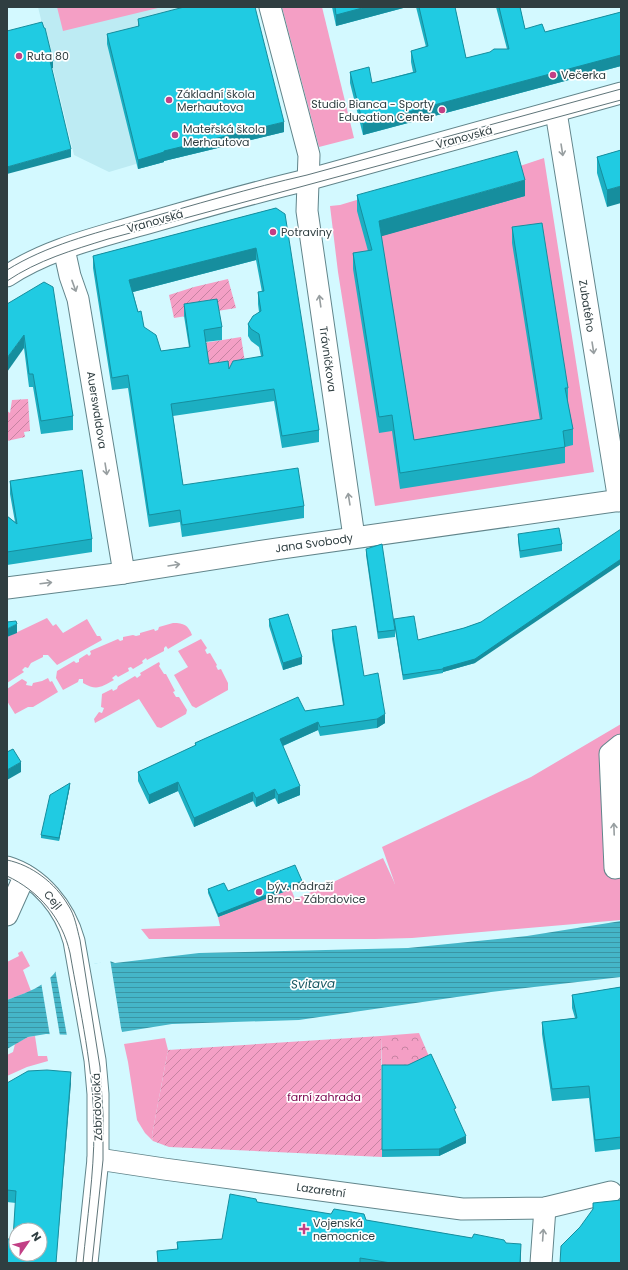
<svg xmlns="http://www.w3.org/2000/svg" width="628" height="1270" viewBox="0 0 628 1270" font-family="Poppins,sans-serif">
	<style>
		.built { fill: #bdebf3 }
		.grass { fill: #f49fc5 }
		.park { fill: url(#park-crowns) }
		.garden { fill: url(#garden-furrows) }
		.water { fill: url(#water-rules) }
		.pier { fill: #d3f9ff }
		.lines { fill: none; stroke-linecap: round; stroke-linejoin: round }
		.minor-casing { stroke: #62858b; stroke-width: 23 }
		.minor { stroke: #fff; stroke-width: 21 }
		.tram { stroke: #5f7579; stroke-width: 1 }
		.wall { fill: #1cafc2; fill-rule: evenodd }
		.shaded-wall { fill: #168e9e }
		.building { fill: #20cbe2; stroke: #168e9e; fill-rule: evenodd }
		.oneway { stroke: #979ea0 }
		.poi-dot { fill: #c23f85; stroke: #fff; stroke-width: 1.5 }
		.labels { text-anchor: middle; stroke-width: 3.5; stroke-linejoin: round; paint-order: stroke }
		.poi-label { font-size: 11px; fill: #2f3e41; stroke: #fff; text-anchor: start }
		.street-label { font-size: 11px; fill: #2f3e41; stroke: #fff }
		.park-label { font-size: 11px; fill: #79004b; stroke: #fff }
		.water-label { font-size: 12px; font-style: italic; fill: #165660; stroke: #fff }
	</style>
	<defs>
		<pattern id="park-crowns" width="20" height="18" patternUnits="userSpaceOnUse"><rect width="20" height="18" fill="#f49fc5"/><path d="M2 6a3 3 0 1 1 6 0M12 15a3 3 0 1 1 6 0" fill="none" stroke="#c683a2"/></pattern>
		<pattern id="garden-furrows" width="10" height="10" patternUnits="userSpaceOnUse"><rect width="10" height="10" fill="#f49fc5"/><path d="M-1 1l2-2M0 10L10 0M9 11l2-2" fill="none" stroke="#c683a2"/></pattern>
		<pattern id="water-rules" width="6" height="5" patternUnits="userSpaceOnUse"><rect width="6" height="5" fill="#45b6c8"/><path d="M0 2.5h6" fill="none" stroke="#3a95a4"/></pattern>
	</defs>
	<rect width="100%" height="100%" fill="#d3f9ff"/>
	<polygon class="built" points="38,7 253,7 284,132 164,161 164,162 138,169 136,164 109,172 74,155"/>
	<g class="grass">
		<polygon points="57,7 162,7 63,31"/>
		<polygon points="282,7 322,7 354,138 319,147"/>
		<polygon points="544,158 584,413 594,472 375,506 338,272 330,206 340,205 380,193 525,196 517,167"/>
		<polygon points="47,618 53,626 56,624 63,633 87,619 97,636 100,636 102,640 57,665 48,655 43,655 43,657 31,663 28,668 25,667 22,670 24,672 7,683 7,637"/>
		<path d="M173,623c11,0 15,2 19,12l-24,14 -2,-3 -2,2v3l-17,9 -1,-2 -4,3 1,2 -10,6 -2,-2 -3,1 1,3 -11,6 -2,-2 -4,3 2,2c-13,7 -17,11 -31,3v-4h-4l-1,3 -15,8 -7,-12 1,-7 17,-10 2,2 3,-1v-3l8,-5 2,2 2,-2 -1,-3 28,-12 2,2 3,-1v-3l10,-2 3,1 4,-1v-2l14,-4 1,2 3,-1 1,-3z"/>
		<polygon points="201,639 207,648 205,650 207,654 210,653 217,665 216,666 218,670 221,669 228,683 228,690 196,708 192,706 174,675 188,667 178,651"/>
		<polygon points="159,662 160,664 159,666 164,674 166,674 175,691 173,692 176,697 179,697 187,710 186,714 161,728 157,727 139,699 95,723 94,719 99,712 102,713 104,708 101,707 102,694 112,689 113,691 117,689 118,686 135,676 137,678 141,675 140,673"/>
		<polygon points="48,678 50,682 52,681 58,692 33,707 28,707 15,714 7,701 7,689 22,679 27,682 26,685 32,686 33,683 42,681"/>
		<polygon points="621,724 621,920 412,938 375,939 149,939 141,929 220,926 218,917 291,889 295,899 323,887 383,858 395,884 382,847 531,777"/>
		<polygon points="22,951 30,966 23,970 31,991 7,1000 7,962 19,956 18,953"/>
		<polygon points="35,1036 38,1056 47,1056 48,1061 27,1067 7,1076 7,1055 13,1052 15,1044 28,1037"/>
		<polygon points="165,1038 168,1050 152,1135 153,1141 145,1133 137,1120 128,1062 124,1044"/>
	</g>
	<polygon class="park" points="419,1033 431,1061 393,1072 382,1072 381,1036"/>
	<g class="garden">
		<polygon points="228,279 236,308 174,318 169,295 194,287"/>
		<polygon points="241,337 246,369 209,374 204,343"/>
		<polygon points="28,399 30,431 24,432 25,437 7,441 7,411 10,413 12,400"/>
		<polygon points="381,1036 382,1157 169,1147 153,1141 152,1135 168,1050"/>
	</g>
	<path class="water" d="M621,921v56l-130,15 -192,28 -127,4 -50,8 -1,-3 -45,6 -30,-1 -18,3 -21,12v-49c18,-7 38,-13 49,-29l54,-10 5,2 84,-10 209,-5 119,-12z"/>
	<g class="pier">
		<polygon points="110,959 122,1034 121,1034 120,1031 76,1037 67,1036 55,969 98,963"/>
		<polygon points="50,976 60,1036 50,1036 41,982"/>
	</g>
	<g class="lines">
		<defs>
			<g id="minor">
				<polyline points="270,7 309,155 307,211 354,537"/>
				<polyline points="556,112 619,501"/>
				<polyline points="64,249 70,276 78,299 124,573"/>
				<path d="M7,276c39,-26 86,-37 130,-50 57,-16 113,-33 170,-46l314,-87"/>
				<polyline points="7,588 124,573 276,549 621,500"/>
				<polyline points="621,745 610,754 615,868 621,867"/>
				<path d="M7,867c33,10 58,41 67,74l21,119 3,34v65l-11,104"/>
				<polyline points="7,915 25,875"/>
				<polyline points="98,1159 164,1169 462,1209 545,1208 611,1192"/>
				<polyline points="541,1263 545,1208"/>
			</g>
		</defs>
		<use href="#minor" class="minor-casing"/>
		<use href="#minor" class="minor"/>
		<g class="tram">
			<path d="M7,270c40,-25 86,-36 130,-49 57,-16 113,-33 170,-46l314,-86"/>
			<path d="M7,281c31,-21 66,-31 101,-42l513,-139"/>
			<path d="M7,860c25,5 48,23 61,45 7,10 9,24 12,35l20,127 3,47v46l-11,103"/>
			<path d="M7,876c32,15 55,42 63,77 10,58 24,117 24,177 0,44 -7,89 -11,133"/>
		</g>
	</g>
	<g class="wall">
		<polygon points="332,7 407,7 336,26"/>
		<polygon points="416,7 455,7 466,58 507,49 496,7 520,7 525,29 545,32 621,12 621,66 363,135 350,83 350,72 372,83 413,72 411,62 411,51 426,47"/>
		<polygon points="138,19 284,132 164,161 164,162 138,169 107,44 107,34 138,27"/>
		<polygon points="621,150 607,207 597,173 597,157"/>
		<polygon points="357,195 525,196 381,236 414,440 540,420 512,243 512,227 568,388 568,404 573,429 573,445 565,447 565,463 400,489 392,431 379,433 353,269 353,253 368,251 357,211"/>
		<path d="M276,208l43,222v12l-37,6 -8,-47 -101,15 10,69 121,21v12l-122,19 -2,-15 -31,5 -21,-139 -16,2 -19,-122v-12zM256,260l6,32h-4v12l1,8 -11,12v12l3,5 8,6 2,9 -32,13 -20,-5 -4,-22 17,-2v-13l-38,-23v12l5,31 -28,4 -17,-24 -6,-15 -5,-20z"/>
		<polygon points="7,304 73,416 73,430 41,434 33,387 29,387 24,348"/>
		<polygon points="10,481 92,539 92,552 7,565 7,516 15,522 10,494"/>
		<polygon points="518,534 562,544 562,551 520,558 518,541"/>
		<polygon points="366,549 395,630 395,637 378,639 366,555"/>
		<polygon points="269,619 302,664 283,670 269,626"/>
		<polygon points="394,619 418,640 464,628 481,622 475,663 443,672 443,673 403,680 394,623"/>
		<polygon points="332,630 364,676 385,723 377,728 320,736 318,730 283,746 300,795 278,804 275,798 256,807 253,801 194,827 178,791 149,804 138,781 138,772 195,746 195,743 305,711 343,705 332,639"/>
		<polygon points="70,786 59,841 41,838 41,835"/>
		<polygon points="302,885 218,917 208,893 208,889 228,891"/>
		<polygon points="621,987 621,1149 595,1152 589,1098 552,1101 542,1034 542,1022 575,1018 572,1008 572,995"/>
		<polygon points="382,1065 456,1114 466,1143 439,1156 382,1157"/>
		<polygon points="7,1083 71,1083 13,1239 16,1203 7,1202"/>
		<polygon points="257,1202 472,1238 506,1243 521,1250 521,1263 158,1263 157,1251 177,1250 177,1242 222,1239"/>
	</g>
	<g class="shaded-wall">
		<polygon points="366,7 407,7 336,26 336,15"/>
		<polygon points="621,55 621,66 363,135 363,124"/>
		<polygon points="50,61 53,61 53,68 50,69"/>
		<polygon points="284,122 284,132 164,161 164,162 138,169 138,160 164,151"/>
		<polygon points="71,149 71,157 7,174 7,167"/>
		<polygon points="525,180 525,196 379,237 379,221"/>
		<polygon points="621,186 621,203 607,207 607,190"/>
		<polygon points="256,248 256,260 129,293 129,280"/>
		<polygon points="24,335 24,348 7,372 7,358"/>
		<polygon points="621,559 621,564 475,663 443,672 443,668"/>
		<polygon points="17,624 17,633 7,637 7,629"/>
		<polygon points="302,657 302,664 283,670 283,663"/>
		<polygon points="385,714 385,723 377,728 377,719"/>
		<polygon points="318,722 318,730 280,747 280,739"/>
		<polygon points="21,762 21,772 7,780 7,770"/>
		<polygon points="178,782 178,791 149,804 149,795"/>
		<polygon points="70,783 70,786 59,841 59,838"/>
		<polygon points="300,786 300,795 278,804 278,795"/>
		<polygon points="275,789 275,798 256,807 256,798"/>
		<polygon points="253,792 253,801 194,827 194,818"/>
		<polygon points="302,881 302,885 218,917 218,914"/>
		<polygon points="71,1072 71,1083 56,1263"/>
		<polygon points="466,1136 466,1143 439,1156 439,1149"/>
	</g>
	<g class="building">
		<polygon points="184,7 255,7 284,122 164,151 164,152 138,160 107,34 139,26 138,19"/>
		<polygon points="335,7 366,7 336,15"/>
		<polygon points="419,7 455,7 466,58 490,52 494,49 509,49 499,7 520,7 525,29 542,24 545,32 621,12 621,55 363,124 350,72 369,67 372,83 416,72 411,51 428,46"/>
		<polygon points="42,22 44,28 45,28 53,61 50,61 71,149 7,167 7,31"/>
		<polygon points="621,150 621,186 607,190 597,157"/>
		<polygon points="517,151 525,180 379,221 414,440 542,419 512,227 542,223 568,388 565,388 573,429 563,431 565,447 400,473 392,415 379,417 353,253 372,250 357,195"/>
		<path d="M276,208l9,6 34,216 -37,6 -8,-47 -103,15 12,81 115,-17 6,38 -122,19 -2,-15 -31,5 -21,-140 -16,3 -19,-122zM256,248l8,43 -6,1 3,19 -8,5 -5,8 3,5 8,5 4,22 -30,5 -4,8 -1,-8 -19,3 -5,-34 18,-3 -5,-28 -33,5 6,43 -29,4 -5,-16 -12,-8 -3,-16 -3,1 -9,-32z"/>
		<polygon points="44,282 53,287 73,416 41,421 33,374 29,374 24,335 7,358 7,304"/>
		<polygon points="82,470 92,539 7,552 7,516 17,524 10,481"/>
		<polygon points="559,528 562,544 520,551 518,534"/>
		<polygon points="621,529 621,559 475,659 443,668 443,669 403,675 394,619 414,616 418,640 464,628 481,622"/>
		<polygon points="382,544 395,630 378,632 366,549"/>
		<polygon points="288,614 302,657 283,663 269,619"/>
		<polygon points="16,621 17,624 7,629 7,622"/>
		<polygon points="356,626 364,676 378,673 385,714 377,719 320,727 318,722 280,739 300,786 278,795 275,789 256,798 253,792 194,818 178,782 149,795 138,772 196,745 195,743 298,697 305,711 344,705 332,630"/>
		<polygon points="13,749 21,762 7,770 7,752"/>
		<polygon points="70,783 59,838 41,835 50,795"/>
		<polygon points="295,865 302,881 218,914 208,889 224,883 228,891"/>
		<polygon points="621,987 621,1137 595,1140 589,1086 552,1089 542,1022 577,1018 572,995"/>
		<polygon points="431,1054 456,1108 454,1109 466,1136 439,1149 382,1150 382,1065 408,1065"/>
		<path d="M47,1070l24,2 -15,191h-49v-24h6l3,-48 -9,-1v-107l21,-12zM16,1230h24v24h-24z"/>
		<polygon points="230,1194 256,1199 257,1202 331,1214 334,1209 364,1214 366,1220 472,1238 474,1234 504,1240 506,1243 521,1244 520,1263 391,1263 360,1258 360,1263 158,1263 157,1251 178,1249 177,1242 222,1239"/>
		<polygon points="621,1200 621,1263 560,1263 561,1246 580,1227 593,1209 593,1203"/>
	</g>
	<defs><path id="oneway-shaft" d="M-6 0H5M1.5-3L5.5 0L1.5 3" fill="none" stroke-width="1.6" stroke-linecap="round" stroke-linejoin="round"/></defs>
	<g class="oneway">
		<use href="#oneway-shaft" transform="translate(562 150) rotate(81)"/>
		<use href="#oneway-shaft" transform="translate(74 286) rotate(70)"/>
		<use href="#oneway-shaft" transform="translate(320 301) rotate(-98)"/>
		<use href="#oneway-shaft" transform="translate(593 348) rotate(81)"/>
		<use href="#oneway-shaft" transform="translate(106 469) rotate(81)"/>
		<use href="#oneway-shaft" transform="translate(349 499) rotate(-99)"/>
		<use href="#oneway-shaft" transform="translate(174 565) rotate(-9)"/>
		<use href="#oneway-shaft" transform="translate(46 583) rotate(-7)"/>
		<use href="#oneway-shaft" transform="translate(614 829) rotate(-92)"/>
		<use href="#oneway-shaft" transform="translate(543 1235) rotate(-86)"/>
	</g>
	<g class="poi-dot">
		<circle cx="19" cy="56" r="4"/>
		<circle cx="553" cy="75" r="4"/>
		<circle cx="169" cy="100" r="4"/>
		<circle cx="442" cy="110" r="4"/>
		<circle cx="175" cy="135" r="4"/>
		<circle cx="273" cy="232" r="4"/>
		<circle cx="259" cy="892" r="4"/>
		<path d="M302 1223h4v4h4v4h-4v4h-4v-4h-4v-4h4z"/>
	</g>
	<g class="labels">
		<g class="poi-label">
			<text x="27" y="60">Ruta 80</text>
			<text x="561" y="79">Večerka</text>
			<text x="177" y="98">Základní škola<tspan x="177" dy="13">Merhautova</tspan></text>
			<text x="434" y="108" text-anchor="end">Studio Bianca - Sporty<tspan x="434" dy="13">Education Center</tspan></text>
			<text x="183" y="133">Mateřská škola<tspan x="183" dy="13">Merhautova</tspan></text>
			<text x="281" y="236">Potraviny</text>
			<text x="267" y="890">býv. nádraží<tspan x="267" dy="13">Brno - Zábrdovice</tspan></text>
			<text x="313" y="1227">Vojenská<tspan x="313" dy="13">nemocnice</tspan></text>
		</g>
		<g class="street-label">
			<text transform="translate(464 137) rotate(-15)" y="4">Vranovská</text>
			<text transform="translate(155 221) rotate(-16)" y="4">Vranovská</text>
			<text transform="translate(587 306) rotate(81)" y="4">Zubatého</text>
			<text transform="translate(328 359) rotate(82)" y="4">Trávníčkova</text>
			<text transform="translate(97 410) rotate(81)" y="4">Auerswaldova</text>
			<text transform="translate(314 543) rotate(-8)" y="4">Jana Svobody</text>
			<text transform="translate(53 900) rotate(51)" y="4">Cejl</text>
			<text transform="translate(97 1107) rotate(-92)" y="4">Zábrdovická</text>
			<text transform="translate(321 1190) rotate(8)" y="4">Lazaretní</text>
		</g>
		<g class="park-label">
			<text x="324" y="1101">farní zahrada</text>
		</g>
		<g class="water-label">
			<text transform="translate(313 984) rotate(-1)" y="4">Svitava</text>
		</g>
	</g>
	<rect width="628" height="1270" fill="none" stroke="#2f3e41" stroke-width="16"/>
	<g transform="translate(28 1242) rotate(56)"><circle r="19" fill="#ffffff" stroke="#acb2b3"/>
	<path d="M0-3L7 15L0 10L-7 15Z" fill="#c23f85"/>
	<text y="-6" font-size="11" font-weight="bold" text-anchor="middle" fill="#2f3e41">N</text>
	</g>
</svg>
